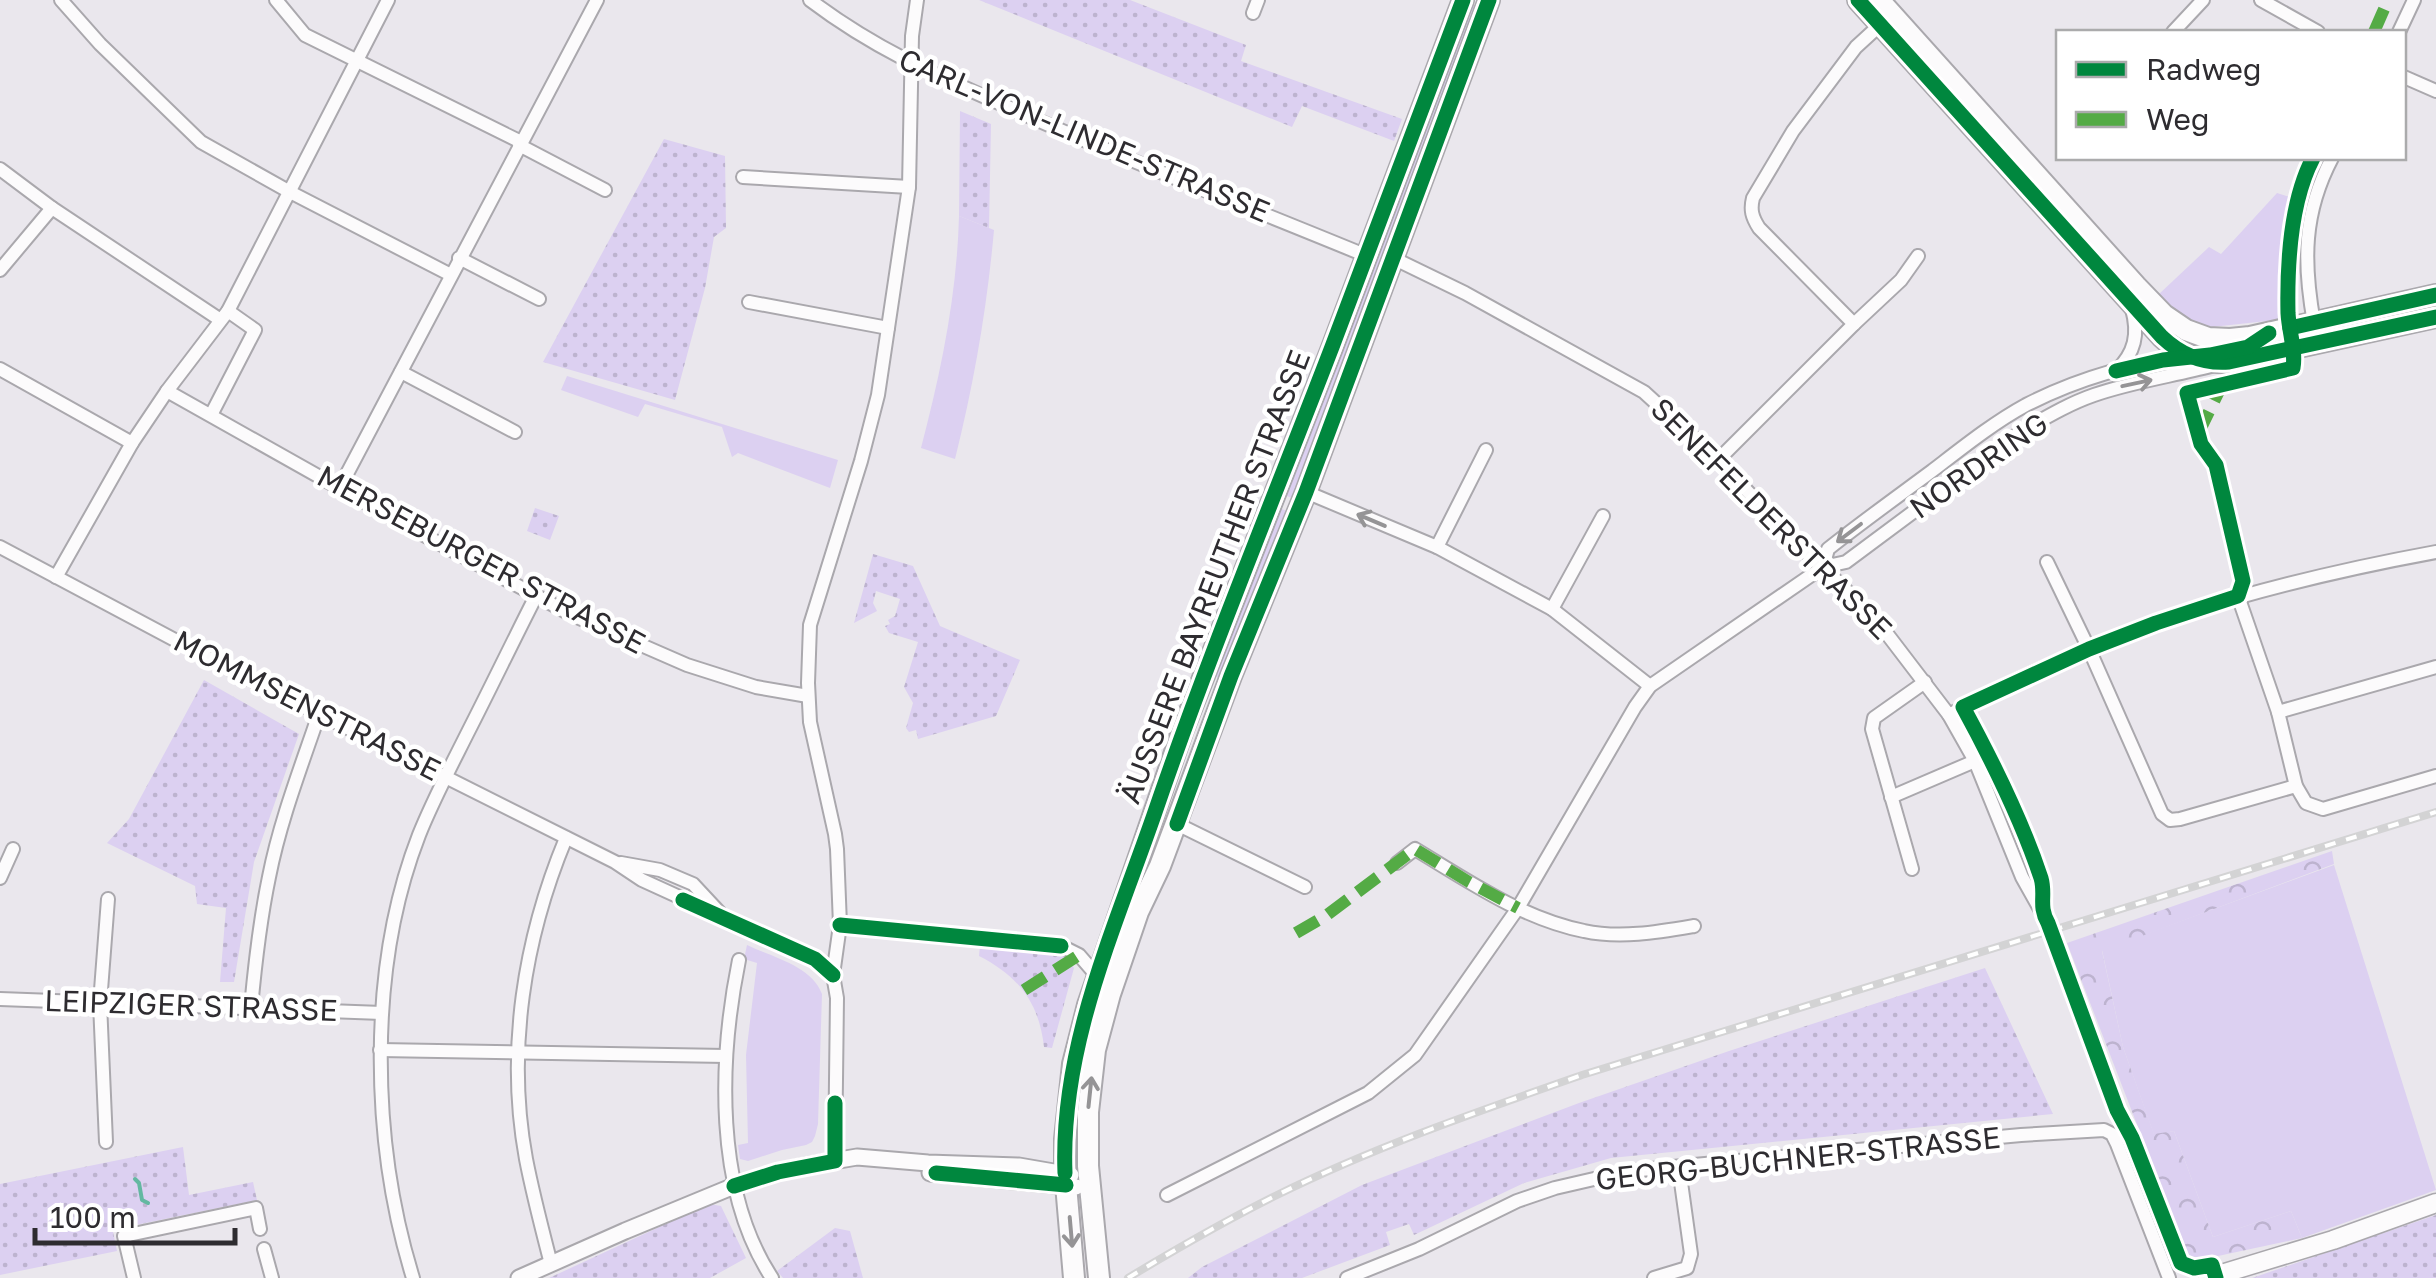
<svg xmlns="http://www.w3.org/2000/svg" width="2436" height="1278" viewBox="0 0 2436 1278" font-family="'Golos Text',sans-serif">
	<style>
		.grass { fill: #dcd0f1 }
		.forest { fill: url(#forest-crowns) }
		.park { fill: url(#park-dots) }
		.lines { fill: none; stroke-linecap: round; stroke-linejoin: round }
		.stream { stroke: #63b8a1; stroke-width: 4 }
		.minor-casing { stroke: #aaa8ad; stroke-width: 16 }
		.tertiary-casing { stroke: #aaa8ad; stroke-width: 19 }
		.secondary-casing { stroke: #aaa8ad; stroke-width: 21 }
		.primary-casing { stroke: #aaa8ad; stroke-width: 24 }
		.minor { stroke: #fcfbfc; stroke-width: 12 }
		.tertiary { stroke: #fcfbfc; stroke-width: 15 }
		.secondary { stroke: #fcfbfc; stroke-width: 18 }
		.primary { stroke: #fcfbfc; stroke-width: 20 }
		.rail-casing { stroke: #d3d3d4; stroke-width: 8 }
		.rail { stroke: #fff; stroke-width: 4; stroke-dasharray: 11; stroke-linecap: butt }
		.quiet { stroke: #54ab45; stroke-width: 12; stroke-dasharray: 25 12; stroke-linecap: butt }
		.cycleway-casing { stroke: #fff; stroke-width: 21 }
		.cycleway { stroke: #00873e; stroke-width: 15 }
		.oneway { stroke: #959496 }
		.labels { text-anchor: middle; stroke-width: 9; stroke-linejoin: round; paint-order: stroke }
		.street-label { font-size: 30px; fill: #2e2c30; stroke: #fff }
	</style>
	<defs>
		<pattern id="forest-crowns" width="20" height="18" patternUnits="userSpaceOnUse" patternTransform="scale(2.5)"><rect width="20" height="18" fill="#dcd0f1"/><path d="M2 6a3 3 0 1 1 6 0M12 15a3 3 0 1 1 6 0" fill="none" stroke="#bdb3cf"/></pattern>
		<pattern id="park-dots" width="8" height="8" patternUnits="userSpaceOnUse" patternTransform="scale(2.5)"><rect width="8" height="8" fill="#dcd0f1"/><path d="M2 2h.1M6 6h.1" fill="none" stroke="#bdb3cf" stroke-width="1.8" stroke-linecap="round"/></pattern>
	</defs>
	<rect width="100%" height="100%" fill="#eae7ed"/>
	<g class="grass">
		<polygon points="1470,2 1475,6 1465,44 1295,499 1281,494"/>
		<polygon points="2277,193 2293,198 2285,319 2212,327 2189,321 2158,295 2209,247 2221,254"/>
		<path d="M959,216l35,14c-7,78 -20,153 -39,229l-34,-11c20,-76 36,-153 38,-232z"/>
		<polygon points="567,376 838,460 830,488 738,453 732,457 722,427 645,404 638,417 561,390"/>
		<polygon points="1276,507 1290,512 1222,677 1218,678 1214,675"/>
		<polygon points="2334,865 2436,1190 2302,1238 2291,1211 2213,1237 2174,1131 2154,1135 2123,1047 2102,950"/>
		<path d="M747,945c25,12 65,21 75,49l-4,130 -3,12 -3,6 -6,3 -24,5 -34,11 -8,-2 -2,-14 10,-2 -2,-88 11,-92 -13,-4z"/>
	</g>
	<polygon class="forest" points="2332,851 2334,864 2102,951 2123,1047 2154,1134 2174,1131 2213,1237 2291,1211 2302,1238 2190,1262 2067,943"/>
	<g class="park">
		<polygon points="979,0 1130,0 1246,45 1241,61 1402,119 1394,141 1302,106 1292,127"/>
		<polygon points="960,111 991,124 989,228 959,216"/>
		<polygon points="664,139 725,156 726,228 714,237 705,288 675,400 543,362"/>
		<polygon points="535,508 559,516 550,540 527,531"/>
		<polygon points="873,554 913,566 940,626 1020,660 996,716 918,739 916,730 909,732 906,728 913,703 904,687 918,642 889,633 885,626 890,624 888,620 895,616 900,599 876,591 873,603 877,611 854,623"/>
		<polygon points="204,680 299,734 254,862 234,982 220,982 226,908 197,904 195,886 107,843 129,819"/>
		<path d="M980,945l82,8 12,15 -22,80 -8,-1c-5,-45 -26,-71 -65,-91z"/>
		<polygon points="1985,968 2053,1114 1611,1158 1524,1183 1414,1235 1409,1224 1386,1232 1390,1245 1302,1278 1188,1278 1202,1267 1362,1185 1579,1103 1729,1051"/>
		<polygon points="183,1147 189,1195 253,1182 257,1200 126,1227 113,1232 117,1251 0,1275 0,1184"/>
		<polygon points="709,1204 721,1206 746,1258 710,1278 549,1278"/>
		<polygon points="2436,1215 2436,1278 2252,1278 2258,1276"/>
		<polygon points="835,1228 850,1231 863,1278 783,1278 777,1271"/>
	</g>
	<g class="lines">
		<polyline class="stream" points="135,1179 139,1183 142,1200 148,1203"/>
		<defs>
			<g id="minor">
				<polyline points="61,0 100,44 201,142 290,192 451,275"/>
				<polyline points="276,0 305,35 521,142"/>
				<path d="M810,0c70,53 137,80 216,115 112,50 227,94 341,141"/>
				<polyline points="2261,0 2318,32"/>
				<polyline points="1253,13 1258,0"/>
				<polyline points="2173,32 2203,0"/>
				<polyline points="2399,32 2414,0"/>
				<polyline points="2404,77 2436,91"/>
				<polyline points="519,145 605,190"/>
				<polyline points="0,169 52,208 219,319"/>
				<polyline points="743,177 909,187"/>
				<polyline points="459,258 539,299"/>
				<polyline points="1393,258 1465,293 1644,392 1718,460 1799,546 1839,583 1881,626 1949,715 1975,761 2022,877 2041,911"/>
				<polyline points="0,270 52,208"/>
				<polyline points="749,302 888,328"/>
				<path d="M2314,323c-11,-61 -11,-110 18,-165"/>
				<polyline points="1854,324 1901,280 1918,256"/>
				<polyline points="2212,355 2248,347 2259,340"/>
				<polyline points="0,369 132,443"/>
				<path d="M2116,371c19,-18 23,-37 16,-62"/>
				<polyline points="401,372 515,432"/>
				<polyline points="167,391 398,521 570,614 687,665 756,687 808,696"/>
				<polyline points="211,415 255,330 228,311"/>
				<path d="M1718,460l136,-136 -95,-96c-7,-11 -9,-18 -6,-30l40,-67 63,-84 24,-22"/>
				<polyline points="2216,465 2243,581 2238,596 2278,712 2296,786 2306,803 2323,809 2436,776"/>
				<polyline points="340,487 597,0"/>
				<polyline points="1306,492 1437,547 1552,609 1650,686"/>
				<polyline points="0,547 220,664 615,862 642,880 815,959 833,975"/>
				<polyline points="1437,547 1486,450"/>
				<polyline points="2047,562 2089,649 2162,814 2170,820 2180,819 2296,786"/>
				<path d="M1823,567l5,-18c34,-27 69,-52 104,-78 30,-23 61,-48 94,-66 49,-25 106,-42 161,-48"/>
				<polyline points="56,577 132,443 167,391 228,311 388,0"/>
				<polyline points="1552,609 1603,516"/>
				<polyline points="2278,712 2436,667"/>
				<path d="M1949,715c151,-85 318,-132 487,-163"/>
				<polyline points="1891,797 1975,761"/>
				<polyline points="1177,824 1305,887"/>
				<polyline points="621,863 660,870 693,884 720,913"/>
				<path d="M1397,863l18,-14c53,32 108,70 169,82 36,8 75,1 110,-5"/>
				<polyline points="1912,869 1872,729 1874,718 1925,682"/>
				<polyline points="0,878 13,849"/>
				<polyline points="840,925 1061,946 1079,955 1098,977"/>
				<path d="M739,960c-20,99 -25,230 33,318"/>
				<polyline points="0,999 382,1013"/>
				<path d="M251,1008c4,-44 9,-88 18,-131 11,-56 32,-110 50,-163"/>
				<polyline points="380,1050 726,1056"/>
				<polyline points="106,1142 100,1003 108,899"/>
				<polyline points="835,1161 837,998 833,975 840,925 837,849 835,834 810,722 808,683 810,625 861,461 878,395 909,187 912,36 917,0"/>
				<path d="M1167,1195l201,-102 47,-38 103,-147 117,-201 15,-21 173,-119 23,-5 176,-131c23,-13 46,-27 72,-36 37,-13 78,-19 117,-29"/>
				<polyline points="264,1249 272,1278"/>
				<path d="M551,1264c-9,-35 -18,-69 -25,-105 -20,-108 -2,-220 40,-321"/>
				<polyline points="134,1278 124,1236 256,1208 260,1229"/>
				<path d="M413,1278c-42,-136 -46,-309 6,-443 14,-35 32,-69 49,-103 23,-45 45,-91 68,-136"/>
				<polyline points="1347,1278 1419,1249 1517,1201 1555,1188 1607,1176 1640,1170 2021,1135 2104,1130 2112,1134 2117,1144 2169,1278"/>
				<polyline points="1654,1278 1687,1268 1691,1254 1679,1168"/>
			</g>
			<g id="tertiary">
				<polyline points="930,1173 1076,1187"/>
				<polyline points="519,1278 625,1231 734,1186 778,1172 810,1165 857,1157 928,1163 1019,1166 1071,1175"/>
			</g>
			<polyline id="secondary" points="2208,1278 2333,1240 2436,1203"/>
			<g id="primary">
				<path d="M1858,0l304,337c19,18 41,27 67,25l207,-45"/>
				<polyline points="1879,0 2136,286 2164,315 2186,330 2208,338 2230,339 2250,337 2436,295"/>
				<polyline points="1074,1278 1065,1173 1065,1139 1073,1064 1088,1005 1182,732 1332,348 1463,0"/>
				<polyline points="1099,1278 1088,1166 1088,1112 1095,1050 1110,994 1138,912 1160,866 1231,676 1306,492 1489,0"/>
			</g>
		</defs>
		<use href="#minor" class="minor-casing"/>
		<use href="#tertiary" class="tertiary-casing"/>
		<use href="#secondary" class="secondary-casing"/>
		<use href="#primary" class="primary-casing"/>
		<use href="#minor" class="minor"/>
		<use href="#tertiary" class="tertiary"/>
		<use href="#secondary" class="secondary"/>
		<use href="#primary" class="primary"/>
		<defs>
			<path id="rail" d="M1128,1278c48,-29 97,-57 147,-82 99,-49 204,-85 307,-121l854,-263"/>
		</defs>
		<use href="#rail" class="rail-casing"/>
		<use href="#rail" class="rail"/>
		<g class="quiet">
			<polyline points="2374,32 2388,0"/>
			<polyline points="2198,434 2222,385"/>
			<polyline points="1296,933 1327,915 1415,849 1469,882 1518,908"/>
			<polyline points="1024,990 1079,955"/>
		</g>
		<defs>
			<g id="cycleway">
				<path d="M1858,0l304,337c19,18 41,27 67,25l207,-45"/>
				<polyline points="2290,328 2436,295"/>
				<polyline points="2116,371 2163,360 2210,355 2248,347 2269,333"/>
				<polyline points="1177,824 1231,676 1306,492 1489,0"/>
				<polyline points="683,900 815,959 833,975"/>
				<polyline points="840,925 1061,946"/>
				<polyline points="936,1173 1066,1185"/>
				<path d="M1065,1173c-5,-125 49,-243 89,-358 54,-158 118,-312 178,-468 44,-115 87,-231 131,-347"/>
				<polyline points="734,1186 778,1172 835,1161 835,1103"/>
				<path d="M2216,1278l-4,-13 -18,3 -13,-5 -49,-125 -15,-28 -69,-187c-10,-17 -2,-28 -7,-45 -20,-60 -48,-116 -78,-171l126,-58 67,-26 82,-27 5,-15 -27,-116 -15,-21 -14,-51 106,-25c3,-17 -4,-36 -5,-55 -1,-49 2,-111 25,-155"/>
			</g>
		</defs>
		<use href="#cycleway" class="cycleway-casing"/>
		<use href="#cycleway" class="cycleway"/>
	</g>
	<defs><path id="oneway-shaft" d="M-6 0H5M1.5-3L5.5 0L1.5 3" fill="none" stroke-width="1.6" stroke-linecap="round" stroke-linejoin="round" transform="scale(2.5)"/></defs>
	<g class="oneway">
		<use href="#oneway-shaft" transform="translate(2137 383) rotate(-12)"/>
		<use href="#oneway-shaft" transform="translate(1371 520) rotate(-157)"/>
		<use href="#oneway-shaft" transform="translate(1849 533) rotate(143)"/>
		<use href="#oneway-shaft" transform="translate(1090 1092) rotate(-84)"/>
		<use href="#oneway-shaft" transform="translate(1071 1232) rotate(85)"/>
	</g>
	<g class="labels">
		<g class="street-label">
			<text transform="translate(1084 136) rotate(23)" y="10">CARL-VON-LINDE-STRASSE</text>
			<text transform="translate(1979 466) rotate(-35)" y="10">NORDRING</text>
			<text transform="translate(1771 519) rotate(45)" y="10">SENEFELDERSTRASSE</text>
			<text transform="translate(481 560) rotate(28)" y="10">MERSEBURGER STRASSE</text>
			<text transform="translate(1215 577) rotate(-69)" y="10">ÄUSSERE BAYREUTHER STRASSE</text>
			<text transform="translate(307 706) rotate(27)" y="10">MOMMSENSTRASSE</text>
			<text transform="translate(191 1006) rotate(2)" y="10">LEIPZIGER STRASSE</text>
			<text transform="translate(1798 1159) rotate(-6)" y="10">GEORG-BUCHNER-STRASSE</text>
		</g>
	</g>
	<rect x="2056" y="30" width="350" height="130" fill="#ffffff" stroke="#ababac" stroke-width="2.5"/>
	<rect x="2076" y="62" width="50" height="15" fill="#00873e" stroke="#ababac" stroke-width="2.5"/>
	<text x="2146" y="80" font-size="30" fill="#2e2c30">Radweg</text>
	<rect x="2076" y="112" width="50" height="15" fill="#54ab45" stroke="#ababac" stroke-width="2.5"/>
	<text x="2146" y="130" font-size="30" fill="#2e2c30">Weg</text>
	<path d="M35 1228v15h200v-15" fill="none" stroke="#2e2c30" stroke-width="5"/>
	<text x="50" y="1228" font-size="30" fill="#2e2c30" stroke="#ffffff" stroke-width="8" paint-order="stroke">100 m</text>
</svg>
